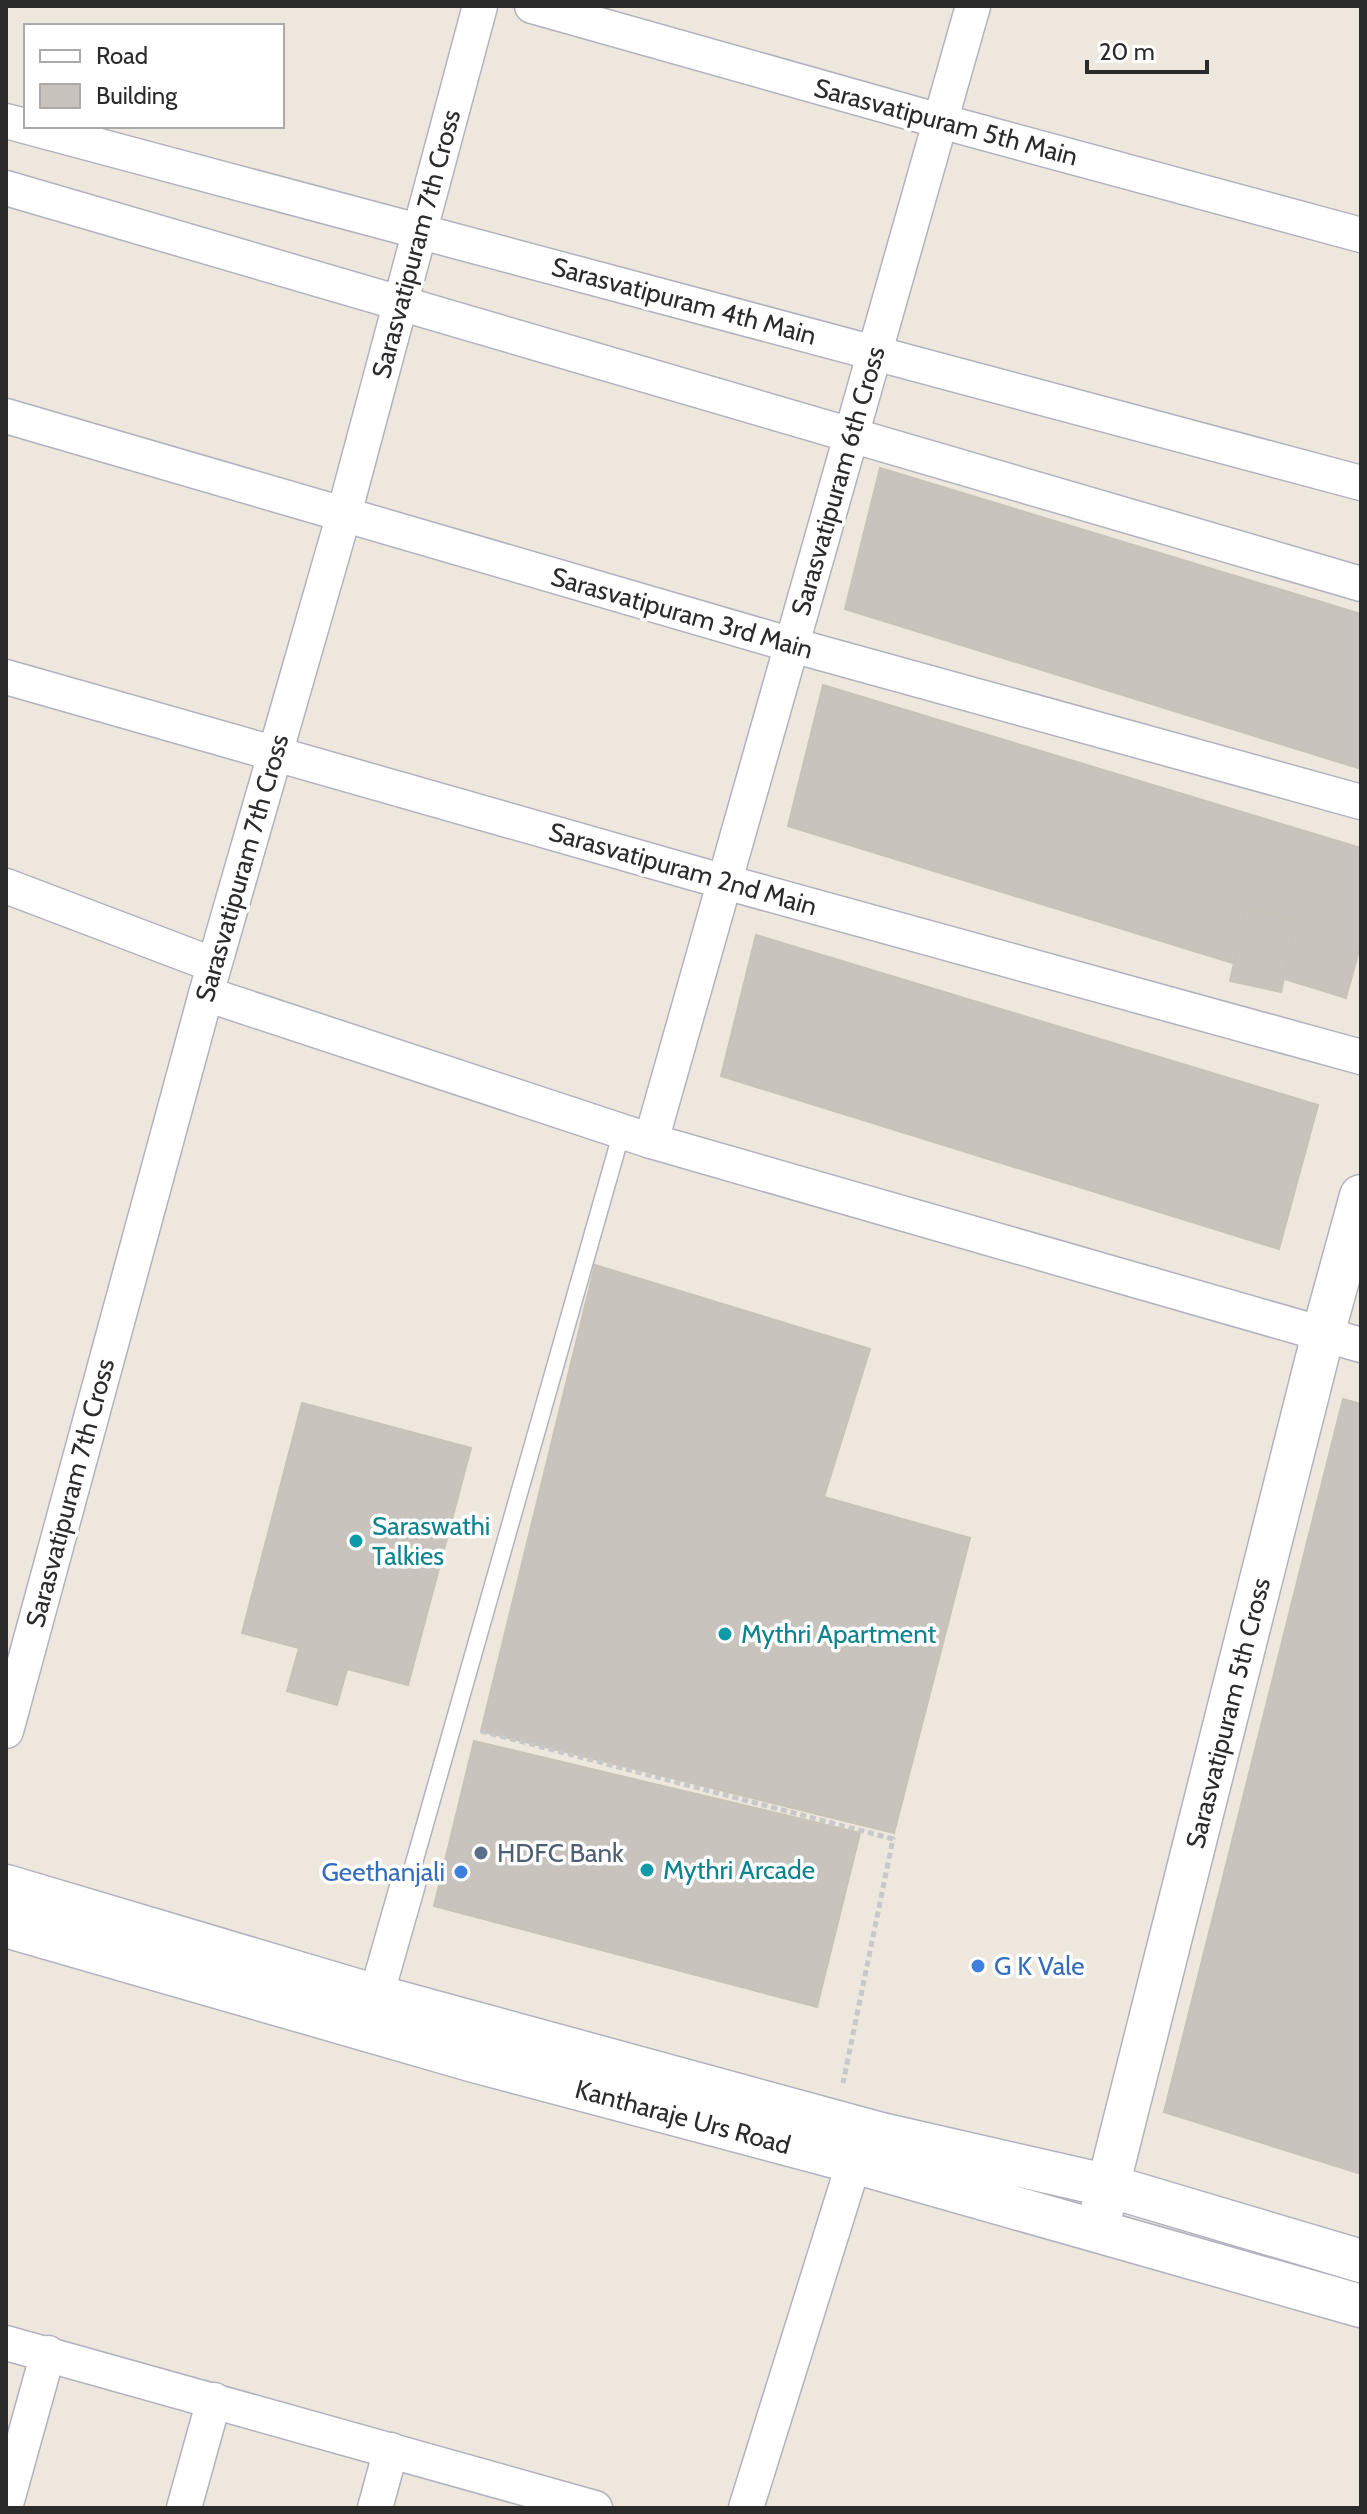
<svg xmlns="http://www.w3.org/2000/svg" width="1367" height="2514" viewBox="0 0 1367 2514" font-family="Cabin,sans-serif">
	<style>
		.building { fill: #c8c3bc; stroke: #c8c3b6; stroke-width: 2 }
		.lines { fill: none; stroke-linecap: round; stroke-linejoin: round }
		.service-casing { stroke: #b1b2bf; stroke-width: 19 }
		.minor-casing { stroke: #b1b2bf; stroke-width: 37 }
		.tertiary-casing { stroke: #b1b2bf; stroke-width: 45 }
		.path { stroke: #c8c8c8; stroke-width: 5; stroke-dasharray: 6 4; stroke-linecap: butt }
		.service { stroke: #fff; stroke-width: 16 }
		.minor { stroke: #fff; stroke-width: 34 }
		.tertiary { stroke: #fff; stroke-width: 42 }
		.culture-dot { fill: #0f9aa8; stroke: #fff; stroke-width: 3 }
		.service-dot { fill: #5c6f8a; stroke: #fff; stroke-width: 3 }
		.shop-dot { fill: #3f7fe0; stroke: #fff; stroke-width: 3 }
		.labels { text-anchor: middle; stroke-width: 7; stroke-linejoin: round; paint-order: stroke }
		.street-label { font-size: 26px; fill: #2b2b2b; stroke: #fff }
		.culture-label { font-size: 26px; fill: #0d838f; stroke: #fff; text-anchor: start }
		.service-label { font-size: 26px; fill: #4e5e75; stroke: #fff; text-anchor: start }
		.shop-label { font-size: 26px; fill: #366cbe; stroke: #fff; text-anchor: end }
	</style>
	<rect width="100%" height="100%" fill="#ede7dd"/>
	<g class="building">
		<polygon points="880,468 1361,614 1361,769 845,609"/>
		<polygon points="823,685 1361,848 1361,943 1346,998 788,826"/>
		<polygon points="1246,908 1297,919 1281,992 1230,981"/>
		<polygon points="756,935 1318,1105 1279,1249 721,1076"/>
		<polygon points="595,1265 870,1349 824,1497 970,1538 894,1833 481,1731"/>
		<polygon points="1343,1399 1361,1404 1361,2174 1164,2112"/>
		<polygon points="302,1403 471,1448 408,1685 347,1669 337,1705 287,1691 299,1648 242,1633"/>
		<polygon points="474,1741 860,1833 817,2007 434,1906"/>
	</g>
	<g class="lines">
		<defs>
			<polyline id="service" points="408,1884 622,1131"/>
			<g id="minor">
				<polyline points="532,6 940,121 1361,235"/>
				<polyline points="6,121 1361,483"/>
				<polyline points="6,188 1361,584"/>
				<polyline points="6,416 792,645 1361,802"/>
				<polyline points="6,677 725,882 1361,1057"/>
				<polyline points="6,886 214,965"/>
				<polyline points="206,994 651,1141 1361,1345"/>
				<polyline points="651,1141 973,6"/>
				<polyline points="6,1731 206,994 344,514 480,6"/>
				<polyline points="376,1996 408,1884"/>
				<polyline points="6,2343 595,2508"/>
				<polyline points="6,2504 48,2353"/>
				<polyline points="184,2508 214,2400"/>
				<polyline points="375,2508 391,2450"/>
				<polyline points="746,2508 854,2162"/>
			</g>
			<g id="tertiary">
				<polyline points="6,1886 376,1996 881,2134 1109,2186 1361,2261"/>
				<polyline points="6,1926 474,2061 854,2162 1361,2306"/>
				<polyline points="1101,2214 1323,1334 1361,1196"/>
			</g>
		</defs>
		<use href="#service" class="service-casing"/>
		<use href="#minor" class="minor-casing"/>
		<use href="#tertiary" class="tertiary-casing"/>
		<polyline class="path" points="481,1731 893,1839 843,2083"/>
		<use href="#service" class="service"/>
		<use href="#minor" class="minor"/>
		<use href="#tertiary" class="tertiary"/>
	</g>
	<g class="culture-dot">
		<circle cx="356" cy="1541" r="8"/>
		<circle cx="725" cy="1634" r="8"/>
		<circle cx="647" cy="1870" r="8"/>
	</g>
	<circle class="service-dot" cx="481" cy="1853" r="8"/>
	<g class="shop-dot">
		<circle cx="461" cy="1872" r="8"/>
		<circle cx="978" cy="1966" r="8"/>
	</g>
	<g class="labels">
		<g class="street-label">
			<text transform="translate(946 122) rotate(15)" y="9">Sarasvatipuram 5th Main</text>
			<text transform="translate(416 244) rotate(-75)" y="9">Sarasvatipuram 7th Cross</text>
			<text transform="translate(684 301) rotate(15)" y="9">Sarasvatipuram 4th Main</text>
			<text transform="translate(838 481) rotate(-74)" y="9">Sarasvatipuram 6th Cross</text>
			<text transform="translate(682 613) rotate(16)" y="9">Sarasvatipuram 3rd Main</text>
			<text transform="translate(242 868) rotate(-74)" y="9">Sarasvatipuram 7th Cross</text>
			<text transform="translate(683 869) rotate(16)" y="9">Sarasvatipuram 2nd Main</text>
			<text transform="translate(70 1493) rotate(-75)" y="9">Sarasvatipuram 7th Cross</text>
			<text transform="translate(1228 1713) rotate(-76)" y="9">Sarasvatipuram 5th Cross</text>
			<text transform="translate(683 2117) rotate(15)" y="9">Kantharaje Urs Road</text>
		</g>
		<g class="culture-label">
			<text x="372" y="1535">Saraswathi<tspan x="372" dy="30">Talkies</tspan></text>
			<text x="741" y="1643">Mythri Apartment</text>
			<text x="663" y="1879">Mythri Arcade</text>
		</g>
		<g class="service-label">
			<text x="497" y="1862">HDFC Bank</text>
		</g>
		<g class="shop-label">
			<text x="445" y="1881">Geethanjali</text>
			<text x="994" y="1975" text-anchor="start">G K Vale</text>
		</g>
	</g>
	<rect width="1367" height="2514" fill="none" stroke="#2b2b2b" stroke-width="16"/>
	<rect x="24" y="24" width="260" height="104" fill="#ffffff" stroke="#aaaaaa" stroke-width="2"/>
	<rect x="40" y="50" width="40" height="12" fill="#ffffff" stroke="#aaaaaa" stroke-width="2"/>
	<text x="96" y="64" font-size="24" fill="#2b2b2b">Road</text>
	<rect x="40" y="84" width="40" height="24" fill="#c8c3bc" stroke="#aaaaaa" stroke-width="2"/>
	<text x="96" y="104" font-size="24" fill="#2b2b2b">Building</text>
	<path d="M1087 60v12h120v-12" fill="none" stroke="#2b2b2b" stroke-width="4"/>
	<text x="1099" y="60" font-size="24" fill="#2b2b2b" stroke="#ffffff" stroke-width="6" paint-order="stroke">20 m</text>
</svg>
